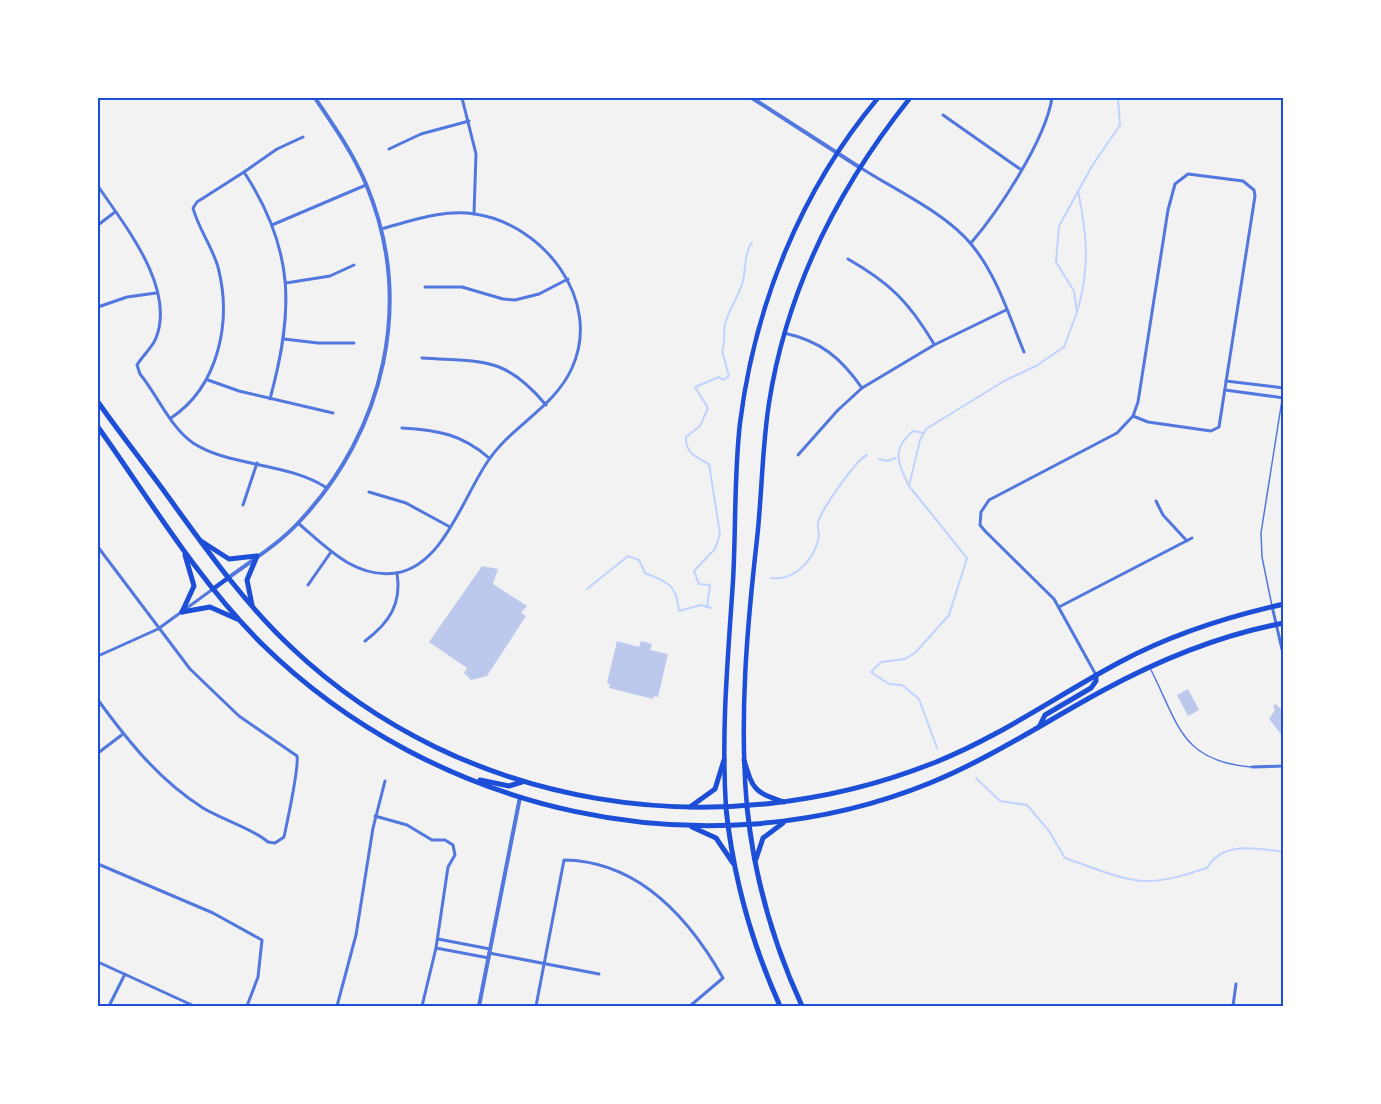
<svg xmlns="http://www.w3.org/2000/svg" width="1381" height="1104" viewBox="0 0 1381 1104" font-family="Overpass,sans-serif">
	<style>
		.lines { fill: none; stroke-linecap: round; stroke-linejoin: round }
		.stream { stroke: #bfd3fe; stroke-width: 2 }
		.building { fill: #bdc9ec }
		.service { stroke: #5277de; stroke-width: 1.5 }
		.minor { stroke: #5277de; stroke-width: 3 }
		.tertiary { stroke: #5277de; stroke-width: 4 }
		.secondary { stroke: #1d4ed8; stroke-width: 4.5 }
		.primary { stroke: #1d4ed8; stroke-width: 5 }
		.neatline { fill: none; stroke: #1d4ed8; stroke-width: 2 }
	</style>
	<rect width="100%" height="100%" fill="#f2f2f2"/>
	<g class="lines">
		<g class="stream">
			<path d="M1078,191c9,43 12,75 0,118"/>
			<polyline points="879,459 887,461 896,458"/>
			<path d="M909,486c-11,-22 -18,-37 4,-55l11,2"/>
			<path d="M771,578c24,3 43,-18 48,-41 0,-5 -2,-10 -1,-14 3,-13 37,-62 49,-68"/>
			<path d="M587,589l41,-33 11,4 6,13c24,10 31,11 34,38l22,-6 10,3"/>
			<path d="M707,607l3,-22 -11,-1 -5,-13 21,-22 5,-15 -11,-70c-13,-7 -24,-11 -23,-27l14,-11 8,-18 -13,-21 24,-10 4,3 6,-4 -7,-25c4,-8 1,-17 3,-27 4,-15 14,-28 18,-43 3,-14 1,-27 9,-39"/>
			<polyline points="937,748 919,699 902,685 889,684 871,672 881,662 905,659 916,652 949,615 967,558 909,486 920,440 926,429 1004,381 1036,366 1064,347 1077,312 1074,291 1056,262 1059,226 1092,166 1120,125 1118,98"/>
			<path d="M976,778l24,23 27,4 22,26 16,27c25,8 56,23 82,23 21,0 41,-7 60,-13 16,-27 50,-20 77,-16"/>
		</g>
	</g>
	<g class="building">
		<polygon points="482,566 498,569 493,584 527,606 521,613 526,616 487,676 471,680 464,673 467,668 429,642"/>
		<polygon points="617,641 639,647 641,641 652,644 650,650 668,654 658,697 654,696 653,699 609,688 610,684 607,683"/>
		<polygon points="1188,689 1199,710 1188,716 1177,695"/>
		<polygon points="1276,704 1284,713 1284,738 1269,719 1275,710 1273,706"/>
	</g>
	<g class="lines">
		<g class="service">
			<polyline points="1272,606 1262,557 1261,533 1282,400"/>
			<path d="M1151,670c28,55 30,91 100,97"/>
		</g>
		<g class="minor">
			<polyline points="462,98 476,154 474,214"/>
			<polyline points="943,115 1020,169"/>
			<polyline points="389,149 421,134 469,121"/>
			<path d="M861,168c34,22 85,45 110,76 26,31 38,72 53,108"/>
			<polyline points="244,172 277,149 303,137"/>
			<path d="M98,186c26,39 78,101 58,152 -4,10 -13,17 -19,27l3,9c18,22 30,53 53,69 37,24 94,19 134,45"/>
			<polyline points="98,225 115,212"/>
			<polyline points="272,225 366,185"/>
			<path d="M971,243c28,-33 74,-102 81,-145"/>
			<path d="M848,259c42,24 61,43 86,85"/>
			<polyline points="286,283 330,276 354,265"/>
			<polyline points="425,287 462,287 503,299 515,300 539,294 568,279"/>
			<polyline points="98,307 127,297 156,293"/>
			<path d="M784,333c37,8 57,25 78,55"/>
			<polyline points="284,339 318,343 354,343"/>
			<path d="M422,358c60,4 82,-3 124,47"/>
			<polyline points="208,380 239,391 333,413"/>
			<polyline points="1226,381 1284,388"/>
			<polyline points="1225,390 1284,398"/>
			<path d="M171,418c48,-32 61,-97 47,-151 -6,-21 -20,-39 -25,-59l4,-6 47,-30c51,78 50,139 26,227"/>
			<path d="M402,428c35,2 60,6 87,30"/>
			<polyline points="798,455 838,410 862,388 934,345 1006,310"/>
			<polyline points="369,492 406,503 450,527"/>
			<polyline points="1156,501 1163,515 1187,541"/>
			<polyline points="243,505 257,463"/>
			<path d="M298,523c28,24 57,56 98,50 47,-7 67,-76 92,-112 23,-35 66,-53 84,-93 31,-68 -29,-144 -97,-154 -32,-5 -64,7 -94,15"/>
			<path d="M98,547l92,122 49,47 58,40c2,11 -10,67 -13,81l-9,6 -7,-1c-16,-14 -45,-22 -65,-34 -44,-28 -75,-67 -105,-108"/>
			<polyline points="308,585 331,552"/>
			<polyline points="1272,606 1284,658"/>
			<polyline points="1059,607 1192,538"/>
			<path d="M365,641c24,-18 37,-37 32,-68"/>
			<polyline points="98,656 158,629 213,589"/>
			<polyline points="1096,675 1054,599 985,531 980,525 981,512 989,500 1117,433 1133,416 1138,402 1168,210 1175,184 1188,174 1243,181 1254,190 1255,196 1219,427 1211,431 1148,422 1133,416"/>
			<polyline points="98,753 123,734"/>
			<polyline points="1252,767 1284,766"/>
			<polyline points="375,816 407,825 432,840 445,840 453,845 455,855 448,867 436,948 422,1006"/>
			<polyline points="98,864 213,913 262,940 258,977 247,1006"/>
			<polyline points="438,939 490,949"/>
			<polyline points="436,948 489,958"/>
			<polyline points="489,953 599,974"/>
			<polyline points="98,962 194,1006"/>
			<polyline points="109,1006 125,974"/>
			<polyline points="337,1006 356,935 373,828 385,781"/>
			<path d="M536,1006l28,-146c74,1 125,58 159,118l-33,28"/>
			<polyline points="1233,1006 1236,984"/>
		</g>
		<g class="tertiary">
			<polyline points="752,98 859,167"/>
			<path d="M228,578c24,-18 51,-34 71,-56 86,-91 116,-221 67,-338 -13,-31 -32,-58 -51,-86"/>
			<polyline points="479,1006 520,797"/>
		</g>
		<g class="secondary">
			<polyline points="213,589 228,578"/>
			<path d="M747,807c-8,-88 0,-180 10,-268 5,-45 5,-91 12,-136 18,-115 69,-215 141,-305"/>
			<path d="M726,808c-5,-77 2,-151 7,-227 3,-53 1,-106 7,-158 15,-119 61,-233 138,-325"/>
		</g>
		<g class="primary">
			<path d="M98,402c21,30 44,59 66,89 40,55 78,110 128,157 171,162 427,201 644,114 65,-26 122,-67 184,-100 52,-28 106,-45 164,-58"/>
			<path d="M98,427c52,73 99,152 163,216 173,171 443,232 669,140 61,-25 115,-61 172,-92 57,-31 118,-56 182,-68"/>
			<polyline points="201,541 229,559 257,556"/>
			<polyline points="252,605 247,580 257,556"/>
			<polyline points="182,612 194,586 185,555"/>
			<polyline points="182,612 210,607 237,619"/>
			<polyline points="1039,727 1045,715 1091,688 1096,681 1096,675"/>
			<path d="M744,760c9,30 10,32 40,42"/>
			<polyline points="480,780 509,786 522,782"/>
			<polyline points="690,807 715,789 724,760"/>
			<path d="M747,807c7,69 26,136 55,199"/>
			<path d="M726,808c7,68 26,136 54,198"/>
			<polyline points="692,827 716,838 733,863"/>
			<polyline points="756,859 763,838 783,823"/>
		</g>
	</g>
	<rect width="1381" height="1104" fill="none" stroke="#ffffff" stroke-width="198"/>
	<rect x="99" y="99" width="1183" height="906" class="neatline"/>
</svg>
